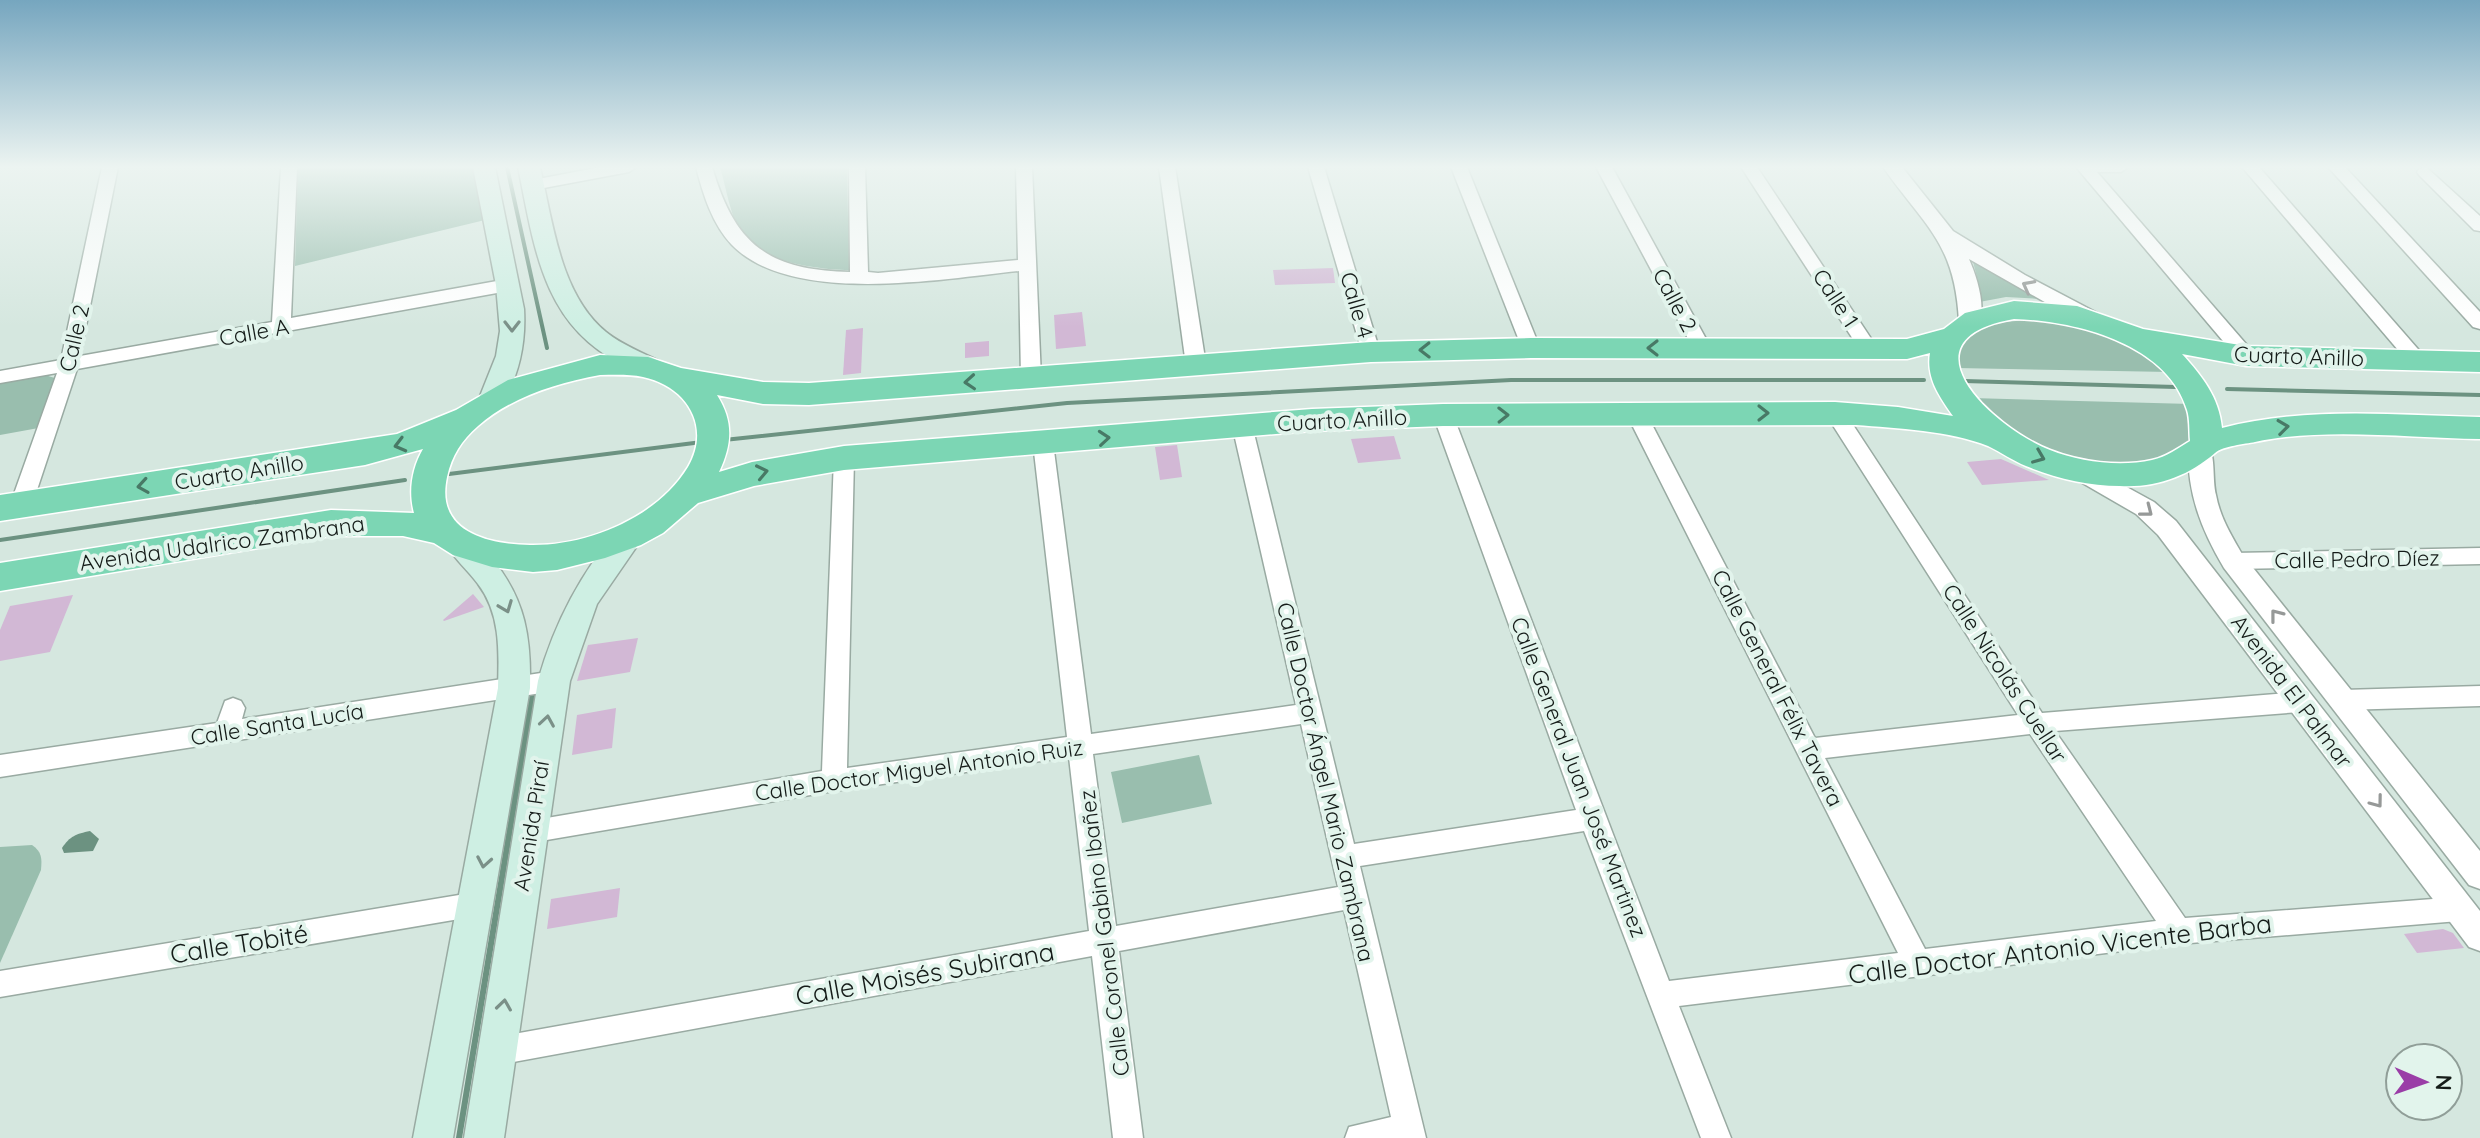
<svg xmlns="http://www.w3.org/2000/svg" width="2480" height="1138" viewBox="0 0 2480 1138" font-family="Quicksand,sans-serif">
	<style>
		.green { fill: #99beae }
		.water { fill: #6c9281 }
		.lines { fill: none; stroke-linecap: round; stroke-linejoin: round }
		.stream-far1 { stroke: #6c9281; stroke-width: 4 }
		.stream { stroke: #6c9281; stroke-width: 6 }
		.building { fill: #d2b8d5 }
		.minor-casing { stroke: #99aaa2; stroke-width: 3 }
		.tertiary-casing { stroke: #99aaa2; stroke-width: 3 }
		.secondary-casing { stroke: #99aaa2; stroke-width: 3 }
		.trunk-casing { stroke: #fff; stroke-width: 3 }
		.minor { fill: #fff; fill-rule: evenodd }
		.tertiary { fill: #fff; fill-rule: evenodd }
		.secondary { fill: #ceefe3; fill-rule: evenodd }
		.trunk { fill: #7cd6b4; fill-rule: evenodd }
		.oneway { stroke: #969998 }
		.oneway2 { stroke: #7b9088 }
		.oneway3 { stroke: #487966 }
		.labels { text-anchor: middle; stroke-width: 8; stroke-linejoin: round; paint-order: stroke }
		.street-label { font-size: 22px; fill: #151c19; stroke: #e2f4ec }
		.near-street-label { font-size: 26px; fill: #151c19; stroke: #e2f4ec }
	</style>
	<rect width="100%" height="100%" fill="#d5e7df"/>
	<g class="green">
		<polygon points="298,167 476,167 485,220 295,266"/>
		<path d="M720,167h127l2,103c-28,0 -96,-9 -109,-37 -10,-20 -14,-45 -20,-66z"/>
		<polygon points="1973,262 2041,299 2006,297 1974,303 1978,281"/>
		<path d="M2026,320c52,2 103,20 144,52l-213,-4 -2,-13 15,-22 25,-10z"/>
		<polygon points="45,375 58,379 44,427 0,435 0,383"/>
		<path d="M1971,398l220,6c0,9 3,22 1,31 -2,8 -10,14 -16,18 -44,26 -114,8 -155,-17 -18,-10 -34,-25 -50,-38z"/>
		<polygon points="1199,755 1212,804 1122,823 1111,772"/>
		<path d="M32,845c10,7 10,13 9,25l-41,93v-116z"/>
	</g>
	<path class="water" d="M90,831l9,8 -6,12 -29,2 -2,-5c8,-12 14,-14 28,-17z"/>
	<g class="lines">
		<g class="stream-far1">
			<polyline points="507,167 547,348"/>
			<polyline points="1964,381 2176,387"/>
			<polyline points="2227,389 2480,395"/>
			<polyline points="724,440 1067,403 1511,380 1924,380"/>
			<polyline points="449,474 702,442"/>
			<polyline points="0,540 405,480"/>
		</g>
		<polyline class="stream" points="459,1138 533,689"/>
	</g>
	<g class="building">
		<polygon points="1333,268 1335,283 1275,285 1273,270"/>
		<polygon points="1082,312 1086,346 1056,349 1054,315"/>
		<polygon points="863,328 861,373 843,375 846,330"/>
		<polygon points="989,341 989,356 965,358 965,343"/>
		<polygon points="1394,436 1401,459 1358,463 1351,439"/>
		<polygon points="1177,445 1182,477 1160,480 1155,447"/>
		<polygon points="2001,459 2049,480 1982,485 1967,462"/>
		<polygon points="473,594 484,607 444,621 443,620"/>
		<polygon points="73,595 50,652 0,661 0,630 10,606"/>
		<polygon points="638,638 630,672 577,681 588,645"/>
		<polygon points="616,708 612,748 572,755 577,715"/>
		<polygon points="620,888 617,917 547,929 551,899"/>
		<polygon points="2443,929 2453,933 2464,948 2417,953 2404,934"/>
	</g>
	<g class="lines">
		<defs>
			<g id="minor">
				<polygon points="102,167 118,167 80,356 272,322 281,167 297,167 291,318 508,279 517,285 508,291 77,369 32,505 28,510 14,510 10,505 57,373 0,383 0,371 61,360"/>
				<polygon points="601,167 637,167 629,172 533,190 525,185 533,180"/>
				<path d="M696,167h16c23,78 56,103 138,105l-1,-105h16l3,105 10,1 140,-13 -2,-93h16l9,211 -10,6 -10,-6 -2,-107c-78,8 -227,35 -287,-26 -20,-21 -29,-51 -36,-78z"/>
				<polygon points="1159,167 1175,167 1206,365 1196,371 1186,365"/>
				<polygon points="1308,167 1324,167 1380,352 1378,356 1364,356 1362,352"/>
				<polygon points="1451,167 1467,167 1540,348 1538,352 1524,352 1522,348"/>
				<polygon points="1596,167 1612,167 1711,348 1709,352 1695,352 1693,348"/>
				<polygon points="1741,167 1757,167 1878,349 1876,353 1862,353"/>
				<polygon points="2076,167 2129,167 2121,172 2097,172 2253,352 2256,356 2253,360 2239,360"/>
				<polygon points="2242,167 2259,167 2424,356 2427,360 2424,364 2410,364"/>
				<polygon points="2328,167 2345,167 2480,312 2480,329 2473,327"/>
				<polygon points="2426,167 2480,216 2480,231 2474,230 2419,175 2417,172 2419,169"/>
				<path d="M1636,406l10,7 169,325 203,-23 -193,-302 10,-7 7,2 200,305 258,-21 8,3 4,7 -4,7 -8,3 -245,19 130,187 274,-21 9,3 4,9 -4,9 -9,3 -281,23 -499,62 52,132h-30l-117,-307 -224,35 66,272h-81l4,-11 42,-10 -47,-207 -225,41 24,187h-30l-21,-182 -595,109 -10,-4 -4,-10 4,-10 10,-4 592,-106 -20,-174 -235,34 -305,52 -9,-3 -4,-8 4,-8 9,-3 293,-50 12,-313 3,-5h14l3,5 -7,310 220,-31 -34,-294 10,-7 10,7 38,291 205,-29 -64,-280 10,-7 10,7 102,419 222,-34 -143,-395 10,-7 10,7 216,566 229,-28 -272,-540zM1301,724l37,163 -222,39 -23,-172zM2030,734l126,187 -231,28 -100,-191z"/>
				<polygon points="2480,548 2480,564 2233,569 2225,567 2222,561 2225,555 2233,553"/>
				<polygon points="554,671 562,674 566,681 562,688 554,691 0,777 0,755 217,723 225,701 233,698 241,701 245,708 242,719"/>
				<polygon points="2480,686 2480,706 2343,710 2335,707 2331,700 2335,693 2343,690"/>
				<polygon points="477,892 486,895 490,904 486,913 477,916 0,997 0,971"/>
			</g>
			<g id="tertiary">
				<path d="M1883,167h19l51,64 72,44 76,40 3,5 -3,5h-16l-116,-66c8,18 18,49 9,68h-16l-3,-5c-4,-80 -34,-95 -76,-155z"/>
				<path d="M2200,442l8,2c8,14 4,35 8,51 4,22 15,40 26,59l238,297v38l-11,-4 -245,-317c-23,-39 -36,-73 -36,-118l4,-6z"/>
				<polygon points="2081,462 2154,502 2176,521 2480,911 2480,951 2469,947 2158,535 2136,514 2072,477 2069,471 2072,465"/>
			</g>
			<g id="secondary">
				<path d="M473,167h22l29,142c2,35 -5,68 -24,98l-9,3 -9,-3 -4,-6 18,-45 4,-25 -4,-46z"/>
				<path d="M518,167h22c13,56 20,127 66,165 16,13 37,21 55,30l4,6 -4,6c-15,4 -27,-4 -41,-11 -78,-39 -86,-118 -102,-196z"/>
				<path d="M631,522l10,3 5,8 -49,71 -27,77 -66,457h-40l74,-457c17,-60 43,-108 83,-156z"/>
				<path d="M461,533c14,4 23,16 32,27 33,40 38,79 37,128l-77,450h-40l85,-450c1,-36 3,-74 -20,-104 -10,-14 -24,-25 -32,-40l5,-8z"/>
			</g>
			<path id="trunk" d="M2014,301l63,5 66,23 103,17 234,6v20l-234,-6 -64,-12c20,22 37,43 40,74 85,-22 171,-13 258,-11v22c-70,-1 -157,-12 -225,3 -10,2 -32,4 -40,11 -27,23 -58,35 -95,33 -32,0 -65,-8 -94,-20 -13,-5 -25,-14 -38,-20 -37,-15 -92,-18 -132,-21l-413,1 -131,5 -468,39 -90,16 -56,17 -35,30 -22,12 -36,13 -48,12 -24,2 -41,-5 -39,-12 -19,-12 -31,-7h-72l-331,55v-28l331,-53 83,3c-6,-22 -2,-45 9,-64l-58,16 -365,56v-26l397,-61 59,-24 52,-30 92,-25 48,2 33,11 82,14 46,1 562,-41 160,-4 376,1 37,-10 21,-16zM2014,319c61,2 153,24 173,91 3,9 2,21 3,31 -12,7 -23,16 -38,19 -32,7 -72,2 -102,-10 -58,-23 -153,-111 -36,-131zM1930,353c-4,25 9,43 23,63l-55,-9 -63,-5 -392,2 -131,5 -468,37 -92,16 -33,10c13,-28 15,-50 -2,-77l46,9 46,1 562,-43 160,-4 376,1zM600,375c14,0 29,-1 43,2 43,9 69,49 45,90 -31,51 -101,79 -158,78 -43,-1 -95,-13 -83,-68 5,-22 14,-36 31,-51 33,-29 79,-43 122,-51z"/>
		</defs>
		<use href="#minor" class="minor-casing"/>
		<use href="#tertiary" class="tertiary-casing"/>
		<use href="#secondary" class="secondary-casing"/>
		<use href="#trunk" class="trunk-casing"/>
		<use href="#minor" class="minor"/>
		<use href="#tertiary" class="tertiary"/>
		<use href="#secondary" class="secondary"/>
		<use href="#trunk" class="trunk"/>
	</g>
	<defs><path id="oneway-chevron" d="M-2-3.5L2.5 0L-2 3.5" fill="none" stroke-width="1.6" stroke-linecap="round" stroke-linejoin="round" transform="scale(2)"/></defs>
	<g class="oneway">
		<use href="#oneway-chevron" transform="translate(2028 286) rotate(-152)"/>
		<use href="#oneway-chevron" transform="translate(2147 511) rotate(38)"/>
		<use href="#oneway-chevron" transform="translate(2276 615) rotate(-128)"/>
		<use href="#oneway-chevron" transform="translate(2377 802) rotate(53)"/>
	</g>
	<g class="oneway2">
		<use href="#oneway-chevron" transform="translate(512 326) rotate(90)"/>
		<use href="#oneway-chevron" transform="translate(506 607) rotate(69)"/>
		<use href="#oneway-chevron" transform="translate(547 721) rotate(-81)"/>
		<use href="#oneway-chevron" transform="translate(484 862) rotate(100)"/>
		<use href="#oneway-chevron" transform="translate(504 1005) rotate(-82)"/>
	</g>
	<g class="oneway3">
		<use href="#oneway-chevron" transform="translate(1653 348) rotate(-180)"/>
		<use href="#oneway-chevron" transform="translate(1425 350) rotate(179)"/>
		<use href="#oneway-chevron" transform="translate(970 382) rotate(176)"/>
		<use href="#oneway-chevron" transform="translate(1763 413)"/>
		<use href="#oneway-chevron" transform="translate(1503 415) rotate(-1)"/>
		<use href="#oneway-chevron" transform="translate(2283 427) rotate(-7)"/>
		<use href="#oneway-chevron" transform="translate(1104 438) rotate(-5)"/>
		<use href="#oneway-chevron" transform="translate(400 445) rotate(165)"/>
		<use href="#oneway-chevron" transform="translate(2039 457) rotate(22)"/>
		<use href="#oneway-chevron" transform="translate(762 472) rotate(-12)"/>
		<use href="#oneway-chevron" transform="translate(143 486) rotate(171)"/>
	</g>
	<linearGradient id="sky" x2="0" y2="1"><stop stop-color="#76a6bf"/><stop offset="0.51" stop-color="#ecf4f1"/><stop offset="1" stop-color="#ecf4f1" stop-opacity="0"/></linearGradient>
	<rect width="2480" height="327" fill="url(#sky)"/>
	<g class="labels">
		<g class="street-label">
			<text transform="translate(1836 298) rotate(57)" y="8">Calle 1</text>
			<text transform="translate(1675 300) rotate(62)" y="8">Calle 2</text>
			<text transform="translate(1357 305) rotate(74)" y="8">Calle 4</text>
			<text transform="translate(254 332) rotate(-10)" y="8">Calle A</text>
			<text transform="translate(74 338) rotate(-77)" y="8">Calle 2</text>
			<text transform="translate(2299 356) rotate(2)" y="8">Cuarto Anillo</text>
			<text transform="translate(1342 420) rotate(-3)" y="8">Cuarto Anillo</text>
			<text transform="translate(239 472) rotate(-9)" y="8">Cuarto Anillo</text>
			<text transform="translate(222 543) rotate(-8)" y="8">Avenida Udalrico Zambrana</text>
			<text transform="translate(2357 559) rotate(-1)" y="8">Calle Pedro Díez</text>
			<text transform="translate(2005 673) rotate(57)" y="8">Calle Nicolás Cuellar</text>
			<text transform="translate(1778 688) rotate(63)" y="8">Calle General Félix Tavera</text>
			<text transform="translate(2292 691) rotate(53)" y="8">Avenida El Palmar</text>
			<text transform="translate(277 724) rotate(-9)" y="8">Calle Santa Lucía</text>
			<text transform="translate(919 770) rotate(-8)" y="8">Calle Doctor Miguel Antonio Ruiz</text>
			<text transform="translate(1579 777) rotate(69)" y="8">Calle General Juan José Martinez</text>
			<text transform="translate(1326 782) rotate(77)" y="8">Calle Doctor Ángel Mario Zambrana</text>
			<text transform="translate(531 826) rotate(-81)" y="8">Avenida Piraí</text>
			<text transform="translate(1104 933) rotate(-97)" y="8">Calle Coronel Gabino Ibañez</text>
		</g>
		<g class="near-street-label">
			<text transform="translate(239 944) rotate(-9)" y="9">Calle Tobité</text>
			<text transform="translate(2060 949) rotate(-7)" y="9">Calle Doctor Antonio Vicente Barba</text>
			<text transform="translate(925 974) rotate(-10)" y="9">Calle Moisés Subirana</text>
		</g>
	</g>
	<g transform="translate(2424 1082) rotate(92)"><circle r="38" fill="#e2f4ec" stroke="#909e98" stroke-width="2"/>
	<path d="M0-6L14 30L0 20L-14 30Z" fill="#9a3da7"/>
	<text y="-12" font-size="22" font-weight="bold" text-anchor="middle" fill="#151c19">N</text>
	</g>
</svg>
